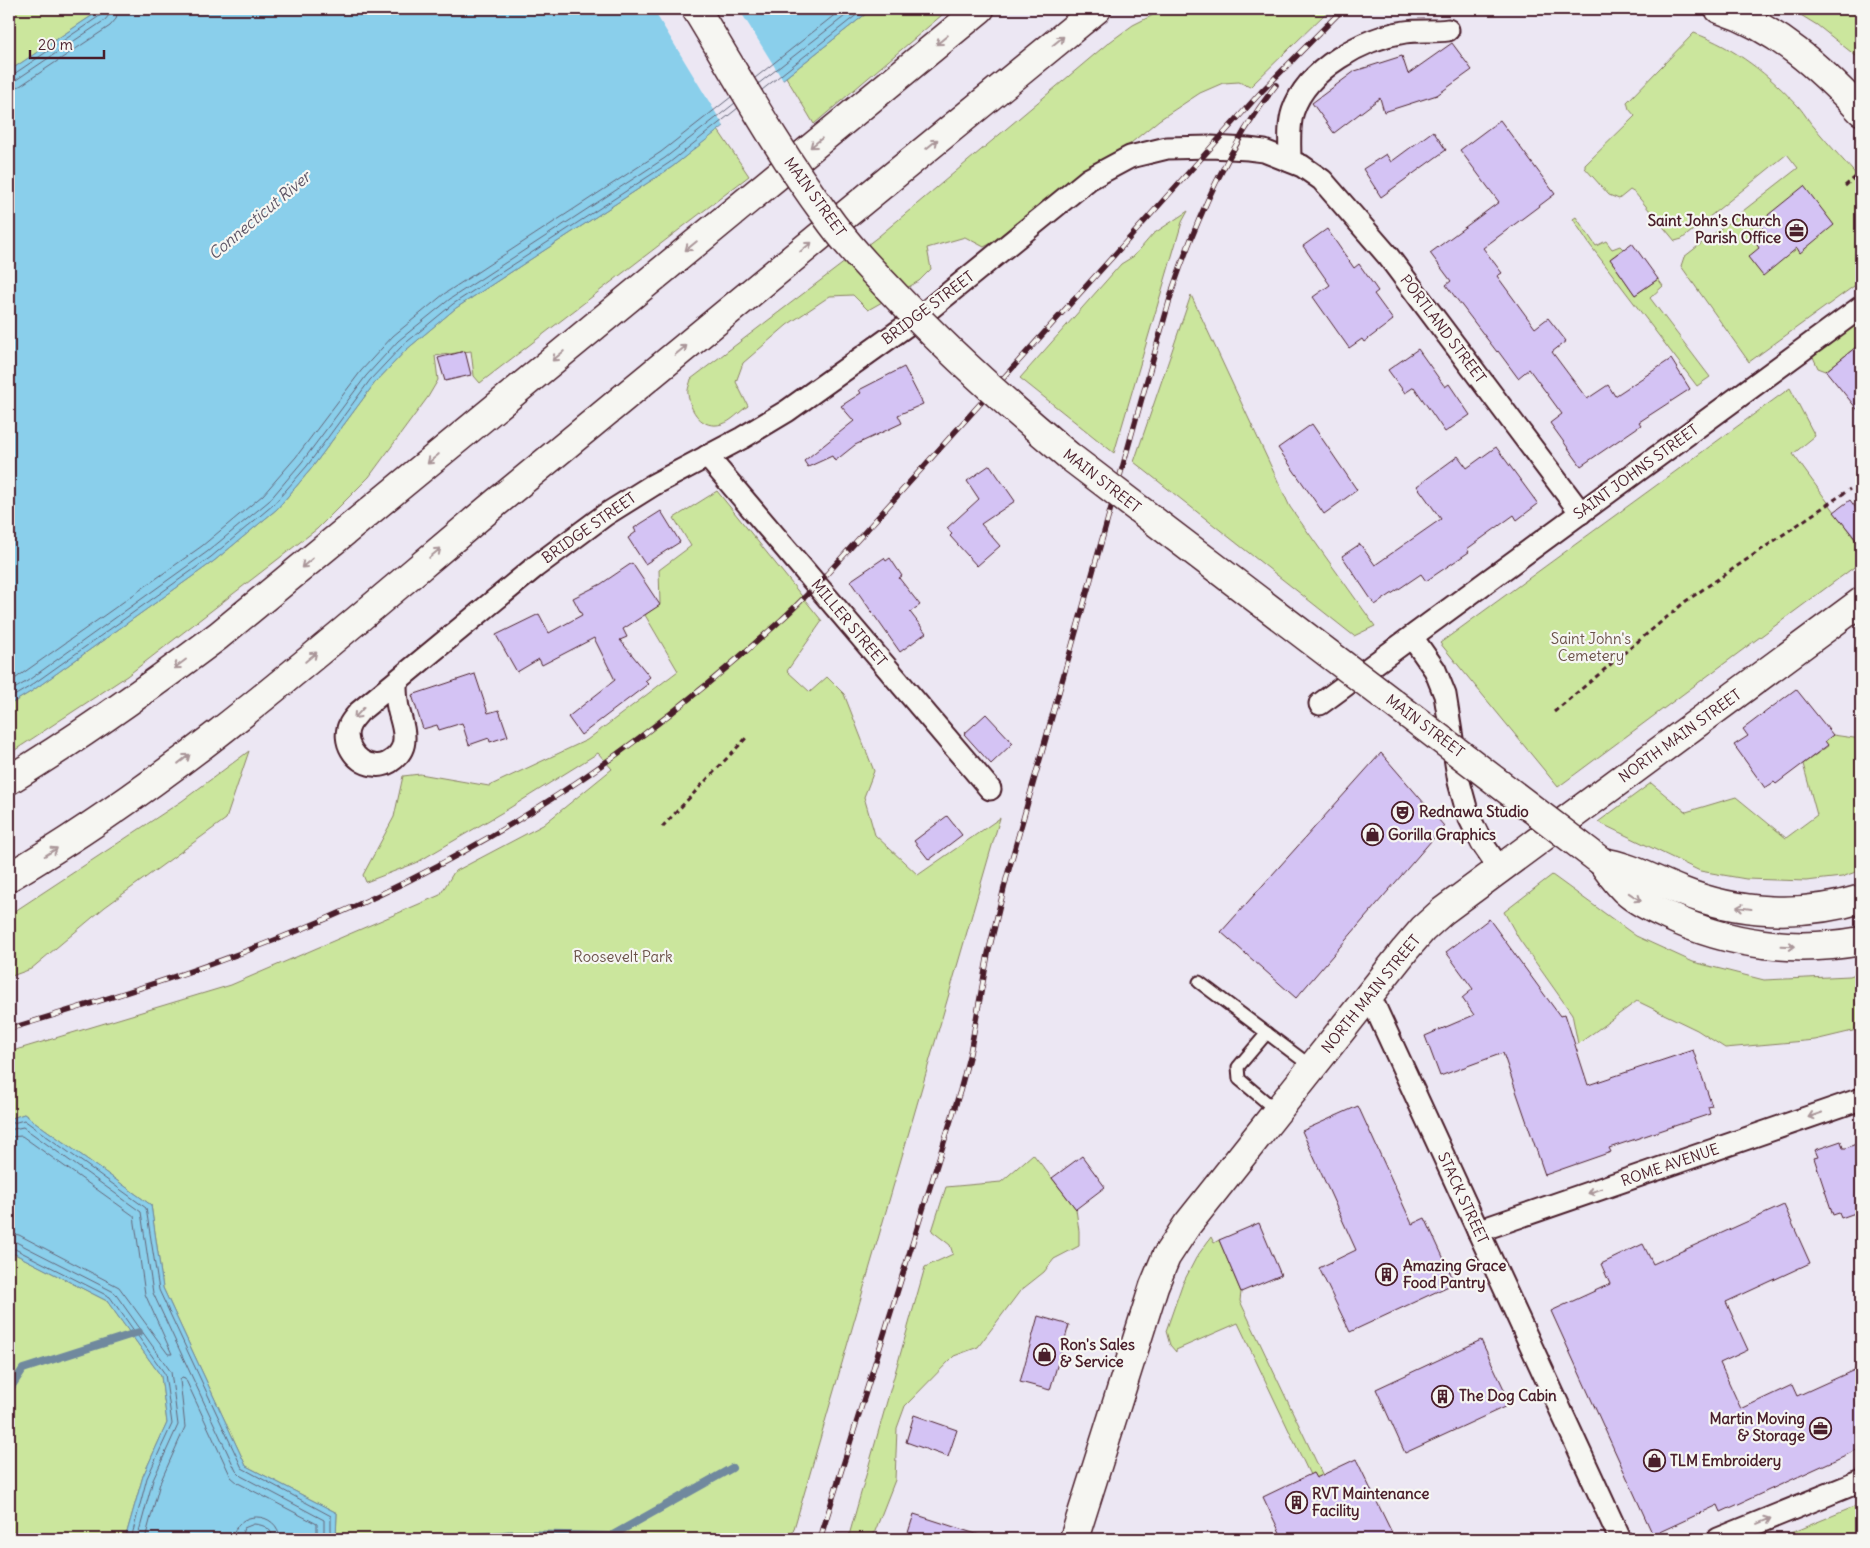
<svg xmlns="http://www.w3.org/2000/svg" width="1870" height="1548" viewBox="0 0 1870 1548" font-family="Delius,sans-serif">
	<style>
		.green { fill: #cbe69d; stroke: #8a8264 }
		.water { fill: #8acfeb; stroke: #70899e }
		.pier { fill: #ece7f3 }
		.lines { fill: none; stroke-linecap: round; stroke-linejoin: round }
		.shore { stroke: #646578; stroke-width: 1 }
		.stream { stroke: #70899e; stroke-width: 8 }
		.building { fill: #d4c3f4; stroke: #4a1f2b }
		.lane-casing { stroke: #4a1f2b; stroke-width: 15 }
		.street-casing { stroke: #4a1f2b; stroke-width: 25 }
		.secondary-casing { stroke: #4a1f2b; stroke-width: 31 }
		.highway-casing { stroke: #4a1f2b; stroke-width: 31 }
		.path { stroke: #4a1f2b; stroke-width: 3; stroke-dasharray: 5 4; stroke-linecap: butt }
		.lane { stroke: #f6f6f2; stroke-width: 11 }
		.street { stroke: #f6f6f2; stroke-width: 21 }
		.secondary { stroke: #f6f6f2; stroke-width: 28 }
		.highway { stroke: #f6f6f2; stroke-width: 28 }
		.rail-casing { stroke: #4a1f2b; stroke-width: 5.5 }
		.rail { stroke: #f6f6f2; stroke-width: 4; stroke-dasharray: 11; stroke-linecap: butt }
		.highway-bridge-casing { stroke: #4a1f2b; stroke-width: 31; stroke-linecap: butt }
		.highway-bridge { stroke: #f6f6f2; stroke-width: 28 }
		.oneway { stroke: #a99598 }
		.labels { text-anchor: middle; stroke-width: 4.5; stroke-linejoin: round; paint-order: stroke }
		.street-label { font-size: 15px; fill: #4a1f2b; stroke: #f6f6f2 }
		.poi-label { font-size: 15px; font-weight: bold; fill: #4a1f2b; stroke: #f6f6f2; text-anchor: start }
		.park-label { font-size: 15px; fill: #6a5148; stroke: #f6f6f2 }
		.water-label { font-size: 16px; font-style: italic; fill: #5d5465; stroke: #f6f6f2 }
	</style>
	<rect width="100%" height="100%" fill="#ece7f3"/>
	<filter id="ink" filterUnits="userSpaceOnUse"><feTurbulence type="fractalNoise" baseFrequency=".02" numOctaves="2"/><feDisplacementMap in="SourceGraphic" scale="10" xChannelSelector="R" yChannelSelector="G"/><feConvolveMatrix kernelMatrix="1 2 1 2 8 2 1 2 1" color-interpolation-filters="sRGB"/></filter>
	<g filter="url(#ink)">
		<g class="green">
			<polygon points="9,9 102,9 9,71"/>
			<polygon points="872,9 949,9 814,124 786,77"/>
			<path d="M1165,9h165l-80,78 -11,-5 -16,1 -23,10 -41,27 -56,46 -98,70 -21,11 -19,-10 -38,11 4,21 -12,12 -51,29 -15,-15 -23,1 -43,29 -44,38 -7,19 12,24c-8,5 -17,16 -26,18 -20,6 -32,-13 -34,-30 -1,-4 2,-10 3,-15l188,-143 228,-192 26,-19z"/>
			<polygon points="1791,9 1861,9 1861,60 1817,25"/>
			<path d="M1694,33c42,15 75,42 105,74 6,7 10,15 16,21 15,18 31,35 46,52v101l-112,81 -68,-96 3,-9 114,-89 -11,-14 -105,85 -7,2 -40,-48 -5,-3 -11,9 -10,-4 -24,-27v-3l50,-49 -6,-7 -2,-7z"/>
			<polygon points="718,130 749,176 480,383 474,376 471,351 435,356 438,380 428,397 369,477 317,529 127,676 9,754 9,705 32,691 214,561 277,509 311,469 374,384 406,350 456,308 672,167"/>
			<polygon points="1188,211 1182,222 1114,453 1020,378 1121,264 1134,256 1153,234"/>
			<polygon points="1576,217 1596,246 1606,241 1612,249 1620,246 1623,249 1610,259 1635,295 1658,279 1663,286 1650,298 1710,377 1697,386 1590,245 1573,219"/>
			<polygon points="1191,295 1290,507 1375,626 1354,636 1134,462"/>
			<polygon points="1861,321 1861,343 1826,371 1818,368 1813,357"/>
			<polygon points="1790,388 1815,436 1793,454 1861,548 1861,562 1558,787 1440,643"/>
			<polygon points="717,491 822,621 787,671 810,692 827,677 844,694 874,771 864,797 875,835 918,875 1000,818 791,1539 336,1539 337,1513 246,1466 163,1288 151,1205 24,1114 9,1119 9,1052 231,985 440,895 454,872 543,825 612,769 598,753 508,809 416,863 366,882 363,875 394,817 403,776 420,774 489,786 587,740 678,671 645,615 660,604 659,570 691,546 674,518"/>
			<polygon points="1833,735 1861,739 1861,870 1842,877 1806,881 1746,879 1700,871 1598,822 1651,783 1686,812 1736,797 1786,838 1817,815 1803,764 1828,746 1825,741"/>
			<polygon points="249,751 226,819 105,907 31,969 9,977 9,915 182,801"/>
			<polygon points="1552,875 1636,936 1693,962 1764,980 1850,976 1861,972 1861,1029 1815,1040 1725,1048 1697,1030 1637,1001 1578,1044 1572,1014 1519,939 1504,912"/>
			<polygon points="1033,1154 1076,1209 1079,1231 1079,1246 1054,1259 1044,1272 1020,1291 978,1347 954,1356 905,1406 897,1428 895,1480 872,1539 848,1539 925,1267 953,1254 950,1245 932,1231 946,1187 1001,1182"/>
			<polygon points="1211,1237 1214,1243 1219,1240 1241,1292 1240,1301 1353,1539 1345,1539 1313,1473 1310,1475 1238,1323 1176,1350 1176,1352 1170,1345 1166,1331 1182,1285 1196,1258"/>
			<polygon points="9,1251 107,1301 161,1376 167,1423 143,1476 125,1539 9,1539"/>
			<polygon points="1861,1504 1861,1539 1776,1539"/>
		</g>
		<g class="water">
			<polygon points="102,9 872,9 672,167 456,308 406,350 374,384 311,469 277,509 214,561 32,691 9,705 9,71"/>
			<polygon points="24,1114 151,1205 163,1288 246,1466 337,1513 336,1539 270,1539 253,1535 251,1539 125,1539 143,1476 167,1423 161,1376 107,1301 9,1251 9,1119"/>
		</g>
		<polygon class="pier" points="653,9 739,9 784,82 725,128"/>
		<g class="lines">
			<g class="shore">
				<polyline points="9,75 14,74 101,15 104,9"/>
				<polyline points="755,78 842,9"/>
				<polyline points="9,81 16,80 105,20 109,15 110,9"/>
				<polyline points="758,84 854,9"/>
				<polyline points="9,89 20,86 110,26 116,19 118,9"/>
				<polyline points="762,90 864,9"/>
				<polyline points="9,683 202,546 263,495 296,457 361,371 393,336 444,294 661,152 731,97"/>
				<polyline points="9,692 26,682 207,552 269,501 302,462 366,376 398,341 450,299 665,158 735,103"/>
				<polyline points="9,699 29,687 211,557 273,505 307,466 370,380 402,346 453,304 669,163 738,108"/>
				<polyline points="9,1124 24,1120 146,1208 159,1290 242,1468 331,1516 331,1539"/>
				<polyline points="9,1130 23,1127 141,1212 153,1293 236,1471 241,1476 324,1520 324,1539"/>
				<polyline points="9,1137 22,1136 134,1216 145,1294 172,1354 168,1354 119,1287 19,1235 9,1233"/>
				<polyline points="9,1241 16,1242 114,1292 171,1372 178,1425 153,1480 137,1539"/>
				<polyline points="9,1247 13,1248 110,1297 165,1374 172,1424 147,1478 131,1539"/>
				<polyline points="145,1539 160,1483 185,1427 180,1380 182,1377 185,1378 231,1477 238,1483 317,1524 317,1539"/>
				<path d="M233,1539c1,-30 46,-29 47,0"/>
				<path d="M240,1539l4,-11 10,-4c10,1 18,4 19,15"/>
			</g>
			<g class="stream">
				<polyline points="9,1390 23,1369 139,1332"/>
				<polyline points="453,1539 517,1534 611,1536 732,1468"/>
			</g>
		</g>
		<g class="building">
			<polygon points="1452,43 1472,70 1437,95 1384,112 1380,98 1334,133 1312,103 1355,71 1402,56 1408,74"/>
			<polygon points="1500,120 1555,194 1483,248 1502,273 1497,276 1535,328 1548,318 1566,341 1552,352 1587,399 1608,385 1615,396 1671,359 1690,389 1639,422 1641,425 1581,466 1550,423 1562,414 1529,369 1518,378 1498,351 1497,352 1446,285 1451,281 1430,253 1499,202 1460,150"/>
			<polygon points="1433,131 1446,150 1381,197 1363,169 1386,154 1391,162"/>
			<polygon points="1804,186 1834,225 1800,253 1797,248 1763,276 1748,257 1759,248 1756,243 1767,234 1760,225 1770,218 1768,215"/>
			<polygon points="1327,229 1354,268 1359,264 1378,291 1374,294 1393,320 1364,342 1362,339 1349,348 1313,297 1330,285 1303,246"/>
			<polygon points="1632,243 1658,279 1635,295 1610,259"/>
			<polygon points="1861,343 1861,414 1826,371"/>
			<polygon points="1418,349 1445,387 1449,384 1470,415 1445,432 1414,387 1405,393 1388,370"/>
			<polygon points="465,351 471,375 445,381 438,358"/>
			<polygon points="904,367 923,404 898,415 902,423 855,445 835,461 832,456 808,467 804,461 854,421 841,406 861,393 859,390"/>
			<polygon points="1312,424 1357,490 1324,514 1278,448"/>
			<polygon points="1496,447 1538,504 1517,520 1514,515 1467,549 1469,552 1426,581 1421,574 1375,605 1342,556 1360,544 1375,565 1441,519 1417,486 1458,456 1467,468"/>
			<polygon points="990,465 1015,501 981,524 1000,546 977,566 950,536 952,534 947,528 979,499 967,481"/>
			<polygon points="1850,500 1861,515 1861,546 1834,512"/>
			<polygon points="661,511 680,542 645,564 628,538 636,532 634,528"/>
			<polygon points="884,558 886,561 890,558 902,576 899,578 920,605 910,612 926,633 900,652 850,581"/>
			<polygon points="632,563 660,605 623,629 627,637 620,640 650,677 645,681 648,684 581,735 568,717 615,680 594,638 542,665 539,659 517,672 496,635 539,614 549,633 582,615 573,598 601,584"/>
			<polygon points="475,674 488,713 499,710 508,736 490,742 489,738 469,745 462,723 439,730 437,725 423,729 412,695"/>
			<polygon points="1796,689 1833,735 1825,741 1828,745 1776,784 1774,782 1765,788 1734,745 1748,736 1743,729"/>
			<polygon points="986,714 1013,743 991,764 964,734"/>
			<polygon points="1381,753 1444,826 1296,998 1221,932"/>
			<polygon points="947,816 962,835 929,860 914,841"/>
			<polygon points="1489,919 1560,1016 1565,1014 1588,1085 1693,1050 1712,1106 1708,1107 1710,1114 1609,1148 1611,1152 1545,1175 1503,1053 1440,1076 1425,1036 1474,1015 1462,998 1473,989 1446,952"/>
			<polygon points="1358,1106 1412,1224 1425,1218 1455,1283 1350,1332 1319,1268 1356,1250 1302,1131"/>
			<polygon points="1841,1141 1843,1148 1846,1148 1861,1142 1861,1211 1841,1218 1839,1213 1833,1215 1814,1158 1818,1157 1815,1150"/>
			<polygon points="1082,1156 1105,1187 1076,1209 1052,1178"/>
			<polygon points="1784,1205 1810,1263 1726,1302 1748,1350 1720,1363 1741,1409 1792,1385 1797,1396 1861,1367 1861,1448 1721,1512 1718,1505 1653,1535 1551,1311 1610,1284 1601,1264 1643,1244 1653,1264"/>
			<polygon points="1259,1223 1281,1275 1241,1292 1219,1240"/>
			<polygon points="1038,1316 1069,1325 1050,1390 1020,1382"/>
			<polygon points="1481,1340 1511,1404 1405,1453 1376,1389"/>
			<polygon points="914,1415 957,1430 948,1457 906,1442"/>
			<polygon points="1356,1459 1395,1539 1283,1539 1263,1497 1313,1473 1316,1478"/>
			<polygon points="914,1514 979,1535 978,1539 906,1539"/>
		</g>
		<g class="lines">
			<defs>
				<g id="lane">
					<polyline points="1199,982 1312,1067"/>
					<polyline points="1267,1033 1238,1067 1239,1079 1277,1111"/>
				</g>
				<g id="street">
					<path d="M1290,161c0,-16 -2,-35 3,-50 14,-42 71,-73 112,-79 14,-2 29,0 43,-2"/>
					<polyline points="707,456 990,789"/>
					<polyline points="1412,637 1435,670 1445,695 1459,782 1468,815 1482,843 1500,869"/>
					<path d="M396,682c0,6 0,13 1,19 1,13 8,25 7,38 0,15 -16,29 -31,26 -18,-2 -32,-25 -23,-41 2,-4 6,-8 9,-12l176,-145 70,-52 48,-30 89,-47 45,-27 140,-100 162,-132 41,-22 37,-9 44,-1 37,2 16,2 38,15 20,14 66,76 193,257"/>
					<polyline points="1320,704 1861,307"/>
					<polyline points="1369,994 1620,1539"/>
					<polyline points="1478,1231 1861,1099"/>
					<polyline points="1718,1539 1861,1481"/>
				</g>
				<polyline id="secondary" points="1074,1539 1154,1286 1166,1257 1187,1225 1405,950 1423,929 1443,911 1861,602"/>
				<g id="highway">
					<path d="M1719,9c58,19 101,59 142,102"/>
					<path d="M9,780c73,-44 141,-93 209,-144l762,-627"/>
					<path d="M1602,862c8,11 16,23 27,32 11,9 26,16 39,22 61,29 128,37 193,25"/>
					<path d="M1602,862c28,4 53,19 79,29 57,23 122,26 180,8"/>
					<path d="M9,877c177,-104 330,-243 488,-375 199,-165 400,-329 600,-493"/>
				</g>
			</defs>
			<use href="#lane" class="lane-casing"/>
			<use href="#street" class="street-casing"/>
			<use href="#secondary" class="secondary-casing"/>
			<use href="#highway" class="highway-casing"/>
			<g class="path">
				<polyline points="1845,186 1860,173"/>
				<polyline points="1859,466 1861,464"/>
				<polyline points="1554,712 1686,601 1850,489"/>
				<polyline points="662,827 747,737"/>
			</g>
			<use href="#lane" class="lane"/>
			<use href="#street" class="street"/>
			<use href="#secondary" class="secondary"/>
			<use href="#highway" class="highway"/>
			<defs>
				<g id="rail">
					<path d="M9,1029c97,-30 194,-59 288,-98 121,-49 238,-115 342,-193 49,-37 96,-76 141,-117 13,-11 24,-24 37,-36l444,-493 82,-83"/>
					<path d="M820,1539l140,-448 10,-38 18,-99 19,-78 166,-588c25,-73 56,-142 103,-203"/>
				</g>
			</defs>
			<use href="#rail" class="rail-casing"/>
			<use href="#rail" class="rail"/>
			<defs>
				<path id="highway-bridge" d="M696,9c42,69 81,140 129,205 21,30 47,57 72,83 54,57 112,109 172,159l533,406"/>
			</defs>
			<use href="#highway-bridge" class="highway-bridge-casing"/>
			<use href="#highway-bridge" class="highway-bridge"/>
		</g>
		<defs><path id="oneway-shaft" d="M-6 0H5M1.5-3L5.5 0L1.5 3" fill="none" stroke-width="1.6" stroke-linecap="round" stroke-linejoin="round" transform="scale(1.25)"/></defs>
		<g class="oneway">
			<use href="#oneway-shaft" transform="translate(942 40) rotate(141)"/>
			<use href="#oneway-shaft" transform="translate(1058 41) rotate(-39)"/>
			<use href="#oneway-shaft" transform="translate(816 143) rotate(141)"/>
			<use href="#oneway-shaft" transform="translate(932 144) rotate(-39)"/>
			<use href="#oneway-shaft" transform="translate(691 246) rotate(141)"/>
			<use href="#oneway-shaft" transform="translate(806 247) rotate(-39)"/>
			<use href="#oneway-shaft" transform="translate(681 350) rotate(-39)"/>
			<use href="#oneway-shaft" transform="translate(558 356) rotate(140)"/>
			<use href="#oneway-shaft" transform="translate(433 459) rotate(140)"/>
			<use href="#oneway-shaft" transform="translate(435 553) rotate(-40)"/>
			<use href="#oneway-shaft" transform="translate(307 563) rotate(140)"/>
			<use href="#oneway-shaft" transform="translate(311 657) rotate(-40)"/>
			<use href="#oneway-shaft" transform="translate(180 664) rotate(143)"/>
			<use href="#oneway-shaft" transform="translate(359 713) rotate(132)"/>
			<use href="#oneway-shaft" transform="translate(184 759) rotate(-38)"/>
			<use href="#oneway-shaft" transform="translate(51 852) rotate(-32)"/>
			<use href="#oneway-shaft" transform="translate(1635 897) rotate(34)"/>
			<use href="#oneway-shaft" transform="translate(1744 908) rotate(-172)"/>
			<use href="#oneway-shaft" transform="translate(1788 946) rotate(2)"/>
			<use href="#oneway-shaft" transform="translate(1815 1115) rotate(161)"/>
			<use href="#oneway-shaft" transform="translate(1595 1191) rotate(161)"/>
			<use href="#oneway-shaft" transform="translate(1764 1521) rotate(-22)"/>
		</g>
	</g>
	<defs>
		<symbol id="office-ring" viewBox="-11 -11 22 22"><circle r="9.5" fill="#f6f6f2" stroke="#4a1f2b" stroke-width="1.5"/><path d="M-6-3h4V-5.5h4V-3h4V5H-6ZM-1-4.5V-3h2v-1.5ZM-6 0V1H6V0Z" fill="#4a1f2b"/></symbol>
		<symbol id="theatre-ring" viewBox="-11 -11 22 22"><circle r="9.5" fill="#f6f6f2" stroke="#4a1f2b" stroke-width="1.5"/><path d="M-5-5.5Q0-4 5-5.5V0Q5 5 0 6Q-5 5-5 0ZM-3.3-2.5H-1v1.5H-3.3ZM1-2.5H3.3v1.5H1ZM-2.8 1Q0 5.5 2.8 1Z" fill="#4a1f2b"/></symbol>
		<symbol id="shop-ring" viewBox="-11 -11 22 22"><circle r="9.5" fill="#f6f6f2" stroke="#4a1f2b" stroke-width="1.5"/><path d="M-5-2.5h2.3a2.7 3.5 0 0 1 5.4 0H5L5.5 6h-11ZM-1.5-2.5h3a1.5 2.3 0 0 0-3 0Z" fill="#4a1f2b"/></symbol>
		<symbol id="building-ring" viewBox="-11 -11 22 22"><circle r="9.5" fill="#f6f6f2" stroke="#4a1f2b" stroke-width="1.5"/><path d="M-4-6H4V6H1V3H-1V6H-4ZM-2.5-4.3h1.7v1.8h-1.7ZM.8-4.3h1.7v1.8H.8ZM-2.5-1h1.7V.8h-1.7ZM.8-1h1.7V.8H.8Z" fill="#4a1f2b"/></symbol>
	</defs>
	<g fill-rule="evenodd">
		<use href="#office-ring" x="1784" y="218" width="25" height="25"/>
		<use href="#theatre-ring" x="1390" y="800" width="25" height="25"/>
		<use href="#shop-ring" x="1360" y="822" width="25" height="25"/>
		<use href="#building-ring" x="1374" y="1262" width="25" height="25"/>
		<use href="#shop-ring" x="1032" y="1342" width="25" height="25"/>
		<use href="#building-ring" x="1430" y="1384" width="25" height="25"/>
		<use href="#office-ring" x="1808" y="1416" width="25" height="25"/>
		<use href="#shop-ring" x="1642" y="1448" width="25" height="25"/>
		<use href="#building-ring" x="1284" y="1490" width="25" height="25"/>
	</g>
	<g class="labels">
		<g class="street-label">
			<text transform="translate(815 197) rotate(54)" y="5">MAIN STREET</text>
			<text transform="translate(928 308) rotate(-37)" y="5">BRIDGE STREET</text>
			<text transform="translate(1443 329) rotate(53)" y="5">PORTLAND STREET</text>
			<text transform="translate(1636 472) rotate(-36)" y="5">SAINT JOHNS STREET</text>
			<text transform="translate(1102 481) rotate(38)" y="5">MAIN STREET</text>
			<text transform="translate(589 528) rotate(-35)" y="5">BRIDGE STREET</text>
			<text transform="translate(849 623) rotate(50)" y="5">MILLER STREET</text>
			<text transform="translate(1425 726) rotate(37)" y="5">MAIN STREET</text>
			<text transform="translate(1680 736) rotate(-36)" y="5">NORTH MAIN STREET</text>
			<text transform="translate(1371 994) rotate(-51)" y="5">NORTH MAIN STREET</text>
			<text transform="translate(1670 1165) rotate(-19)" y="5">ROME AVENUE</text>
			<text transform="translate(1463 1198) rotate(65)" y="5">STACK STREET</text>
		</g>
		<g class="poi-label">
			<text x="1781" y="226" text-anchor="end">Saint John's Church<tspan x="1781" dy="17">Parish Office</tspan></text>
			<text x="1419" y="817">Rednawa Studio</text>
			<text x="1388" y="840">Gorilla Graphics</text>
			<text x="1403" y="1271">Amazing Grace<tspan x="1403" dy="17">Food Pantry</tspan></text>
			<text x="1060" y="1350">Ron's Sales<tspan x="1060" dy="17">&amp; Service</tspan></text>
			<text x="1459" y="1401">The Dog Cabin</text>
			<text x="1805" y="1424" text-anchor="end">Martin Moving<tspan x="1805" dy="17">&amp; Storage</tspan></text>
			<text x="1670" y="1466">TLM Embroidery</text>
			<text x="1312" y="1499">RVT Maintenance<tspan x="1312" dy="17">Facility</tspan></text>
		</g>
		<g class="park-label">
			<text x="1591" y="644">Saint John's<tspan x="1591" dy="17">Cemetery</tspan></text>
			<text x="623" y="962">Roosevelt Park</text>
		</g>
		<g class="water-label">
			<text transform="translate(259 215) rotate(-40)" y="6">Connecticut River</text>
		</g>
	</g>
	<rect width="1870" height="1548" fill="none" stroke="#f6f6f2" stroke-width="30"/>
	<rect x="15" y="15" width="1840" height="1518" fill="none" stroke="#4a1f2b" stroke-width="2" filter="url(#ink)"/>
	<path d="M30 50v8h74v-8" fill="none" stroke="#4a1f2b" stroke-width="2.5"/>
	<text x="38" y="50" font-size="15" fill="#4a1f2b" stroke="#f6f6f2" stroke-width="4" paint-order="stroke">20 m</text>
</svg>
